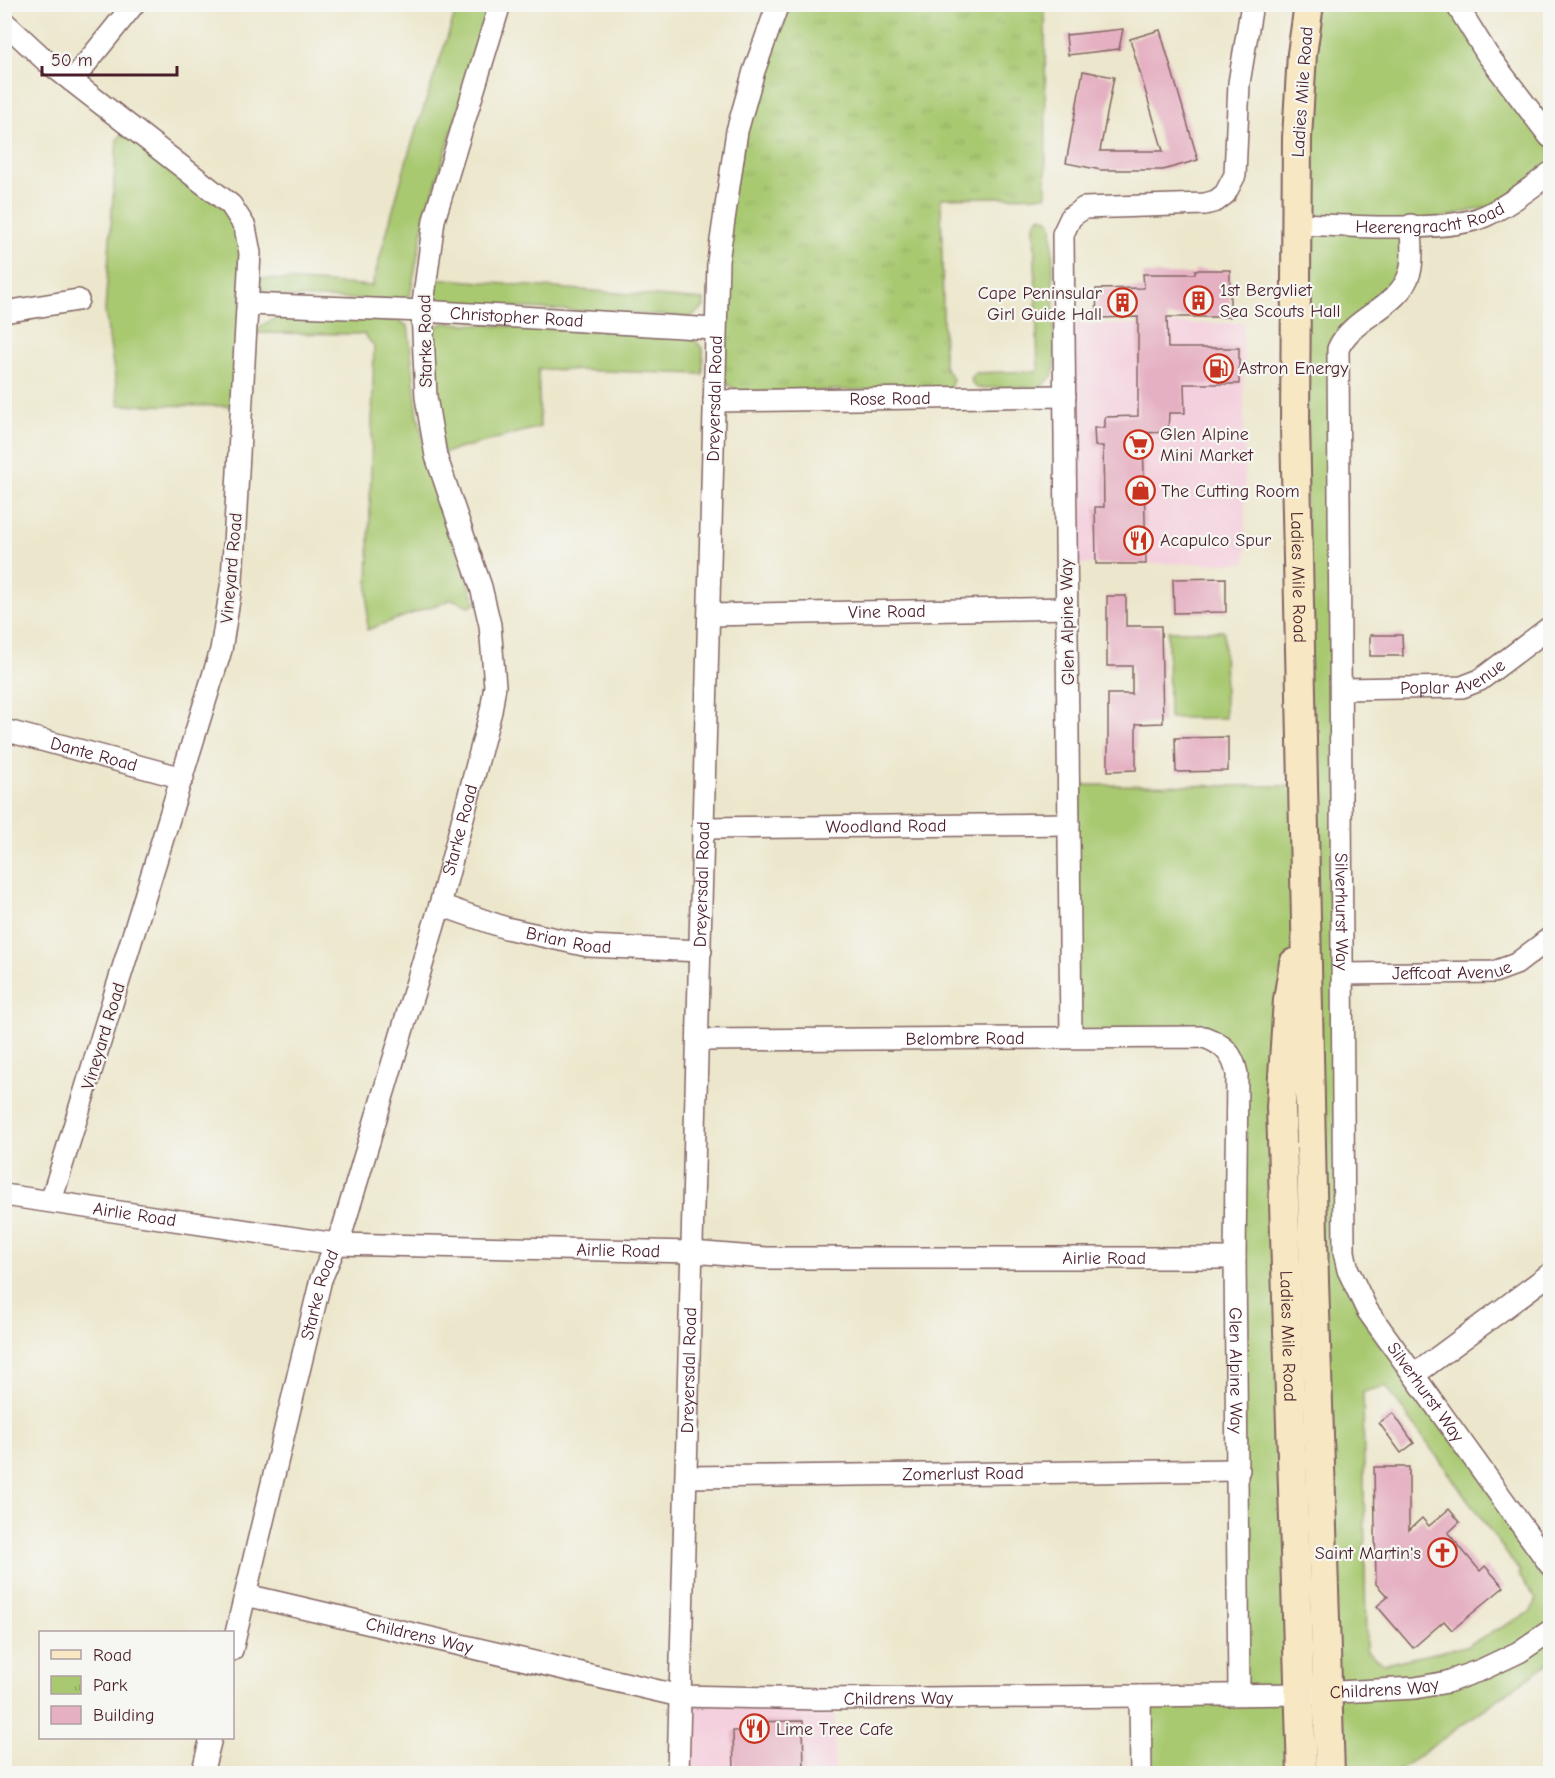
<svg xmlns="http://www.w3.org/2000/svg" width="1555" height="1778" viewBox="0 0 1555 1778" font-family="'Comic Neue',sans-serif">
	<style>
		.built { fill: #f4cfdd }
		.green { fill: #a9c971; stroke: #7a744e; stroke-width: 1.5; fill-rule: evenodd }
		.park { fill: url(#park-tufts); stroke: #7a744e; stroke-width: 1.5 }
		.building { fill: #e5b0c2 }
		.lines { fill: none; stroke-linecap: round; stroke-linejoin: round }
		.street-casing { stroke: #836563; stroke-width: 24 }
		.secondary-casing { stroke: #836563; stroke-width: 32 }
		.street { stroke: #fff; stroke-width: 21 }
		.secondary { stroke: #f7e8c3; stroke-width: 28 }
		.labels { text-anchor: middle; stroke-width: 4.5; stroke-linejoin: round; paint-order: stroke }
		.street-label { font-size: 18px; fill: #4a1f2b; stroke: #f6f6f2 }
		.poi-label { font-size: 18px; fill: #4a1f2b; stroke: #f6f6f2; text-anchor: start }
	</style>
	<defs>
		<pattern id="park-tufts" width="24" height="20" patternUnits="userSpaceOnUse" patternTransform="scale(1.5)"><rect width="24" height="20" fill="#a9c971"/><path d="M3 7l-1-3M5 7V3M7 7l1-3M15 17l-1-3M17 17v-4M19 17l1-3" fill="none" stroke="#93ac62"/></pattern>
	</defs>
	<rect width="100%" height="100%" fill="#f6f6f2"/>
	<filter id="ink" filterUnits="userSpaceOnUse"><feTurbulence type="fractalNoise" baseFrequency=".0167" numOctaves="2"/><feDisplacementMap in="SourceGraphic" scale="12" xChannelSelector="R" yChannelSelector="G"/><feConvolveMatrix kernelMatrix="1 2 1 2 8 2 1 2 1" color-interpolation-filters="sRGB"/></filter>
	<filter id="wash" filterUnits="userSpaceOnUse"><feTurbulence type="fractalNoise" baseFrequency=".008" numOctaves="4" result="noise"/><feDisplacementMap in="SourceGraphic" scale="24" xChannelSelector="R" yChannelSelector="G"/><feGaussianBlur stdDeviation="1.35" result="paint"/><feColorMatrix in="noise" values="0 0 0 0 0 0 0 0 0 0 0 0 0 0 0 0 0 1.4 0 .05"/><feComposite in="paint" operator="in"/></filter>
	<g filter="url(#wash)">
		<rect width="100%" height="100%" fill="#ece7cc"/>
		<g class="built">
			<polygon points="1243,323 1246,563 1067,564 1064,325"/>
			<polygon points="687,1701 834,1703 835,1773 685,1774"/>
		</g>
		<g class="green">
			<polygon points="458,5 481,5 487,16 425,219 410,295 399,301 270,296 263,292 257,278 372,286 408,155"/>
			<path d="M1309,5h147l94,132v36l-37,28 -102,24 -1,47 -66,63 4,935 202,295v97l-155,111h-65l-16,-492 -26,-281 14,773h-161l-1,-77 99,-2 -2,-620 -20,-32 -146,-5 -2,-252 235,1zM1386,1386l134,186 -2,2 18,25 -5,13 -65,34 -82,18 -18,-14 -3,-258z"/>
			<polygon points="129,126 242,224 240,406 119,405 105,311 117,140"/>
			<polygon points="1041,216 1050,220 1052,225 1055,368 1052,376 1041,387 977,388 972,383 971,378 975,373 1038,371 1034,224"/>
			<polygon points="433,278 704,300 704,307 690,317 439,303 434,297"/>
			<polygon points="276,318 397,320 408,326 418,416 433,480 476,604 469,606 452,599 367,630 374,346 364,334 256,333 260,326"/>
			<polygon points="447,323 691,336 703,349 703,374 538,369 540,427 443,453 433,397 431,333 440,324"/>
			<polygon points="1168,631 1224,631 1225,718 1169,718"/>
		</g>
		<path class="park" d="M791,5h254l1,191 -105,2 3,168 9,13 -3,9 -208,4 -14,-7 -6,-13c2,-50 0,-102 6,-152 9,-75 35,-146 63,-215z"/>
		<g id="blocks">
			<g class="building">
				<polygon points="1123,29 1119,49 1068,55 1066,35"/>
				<polygon points="1160,30 1198,160 1163,170 1101,170 1066,163 1083,71 1114,77 1100,151 1163,151 1130,39"/>
				<polygon points="1195,270 1230,270 1230,317 1167,317 1168,348 1239,348 1239,384 1184,384 1185,413 1169,413 1168,432 1143,433 1146,564 1096,564 1095,507 1104,507 1103,446 1095,446 1094,428 1105,428 1105,417 1138,416 1138,317 1097,318 1096,289 1144,288 1143,274 1195,274"/>
				<polygon points="1226,578 1226,612 1174,613 1173,579"/>
				<polygon points="1107,596 1126,596 1126,626 1161,626 1163,723 1136,724 1136,770 1108,771 1108,694 1132,694 1132,666 1107,666"/>
				<polygon points="1370,635 1402,635 1403,656 1370,656"/>
				<polygon points="1228,737 1228,771 1176,772 1175,738"/>
				<polygon points="1393,1413 1414,1443 1401,1453 1379,1423"/>
				<polygon points="1374,1467 1409,1467 1409,1530 1422,1518 1429,1526 1449,1509 1460,1522 1448,1533 1480,1571 1485,1566 1504,1587 1452,1630 1444,1621 1413,1648 1377,1606 1388,1597 1376,1584"/>
				<polygon points="803,1721 804,1773 734,1773 733,1731 743,1731 743,1722"/>
			</g>
		</g>
	</g>
	<g filter="url(#ink)">
		<use href="#blocks" fill-opacity="0" stroke="#836563" stroke-width="1.5"/>
		<g class="lines">
			<defs>
				<g id="street">
					<polyline points="1456,4 1487,54 1550,137"/>
					<polyline points="4,22 45,60 231,205 245,227 250,253 232,581 221,650 51,1201"/>
					<polyline points="72,81 134,4"/>
					<path id="s1" d="M1297,224c47,1 148,10 188,-8 24,-11 45,-27 65,-43"/>
					<path id="s2" d="M1411,225c0,15 3,33 -1,47 -10,36 -58,44 -72,77l6,903 4,18 19,40 183,255"/>
					<path id="s3" d="M249,304l173,7 292,18"/>
					<polyline points="4,312 78,300"/>
					<path id="s4" d="M714,401l351,-5"/>
					<path id="s5" d="M709,615l358,-7"/>
					<path id="s6" d="M1341,689l121,-2 18,-7 70,-53"/>
					<path id="s7" d="M4,730l179,48"/>
					<path id="s8" d="M703,828l366,-4"/>
					<path id="s9" d="M440,905l66,23 82,18 113,5"/>
					<path id="s10" d="M1344,974l150,-2 22,-8 34,-26"/>
					<polyline points="1071,1037 1063,234 1071,217 1084,208 1205,204 1216,201 1225,194 1235,175 1239,83 1252,4"/>
					<path id="s11" d="M698,1040l506,-3c19,7 29,16 33,37l-2,184 4,436"/>
					<path id="s12" d="M4,1195l332,49 356,8 74,6h469"/>
					<polyline points="1414,1375 1550,1274"/>
					<path id="s13" d="M687,1477l552,-7"/>
					<path id="s14" d="M246,1595l434,101 139,3 321,-3 159,-2 116,-6 32,-6 34,-12 38,-18 31,-21"/>
					<path id="s15" d="M232,1650l89,-371 22,-51 97,-323 51,-194 4,-25 -5,-61 -9,-38 -45,-131 -10,-59 -4,-86 12,-91 66,-216"/>
					<polyline points="1140,1696 1141,1774"/>
					<polyline points="202,1774 211,1738"/>
					<path id="s16" d="M678,1774l40,-1513 19,-130 17,-60 24,-67"/>
				</g>
				<g id="secondary">
					<path id="s17" d="M1309,4l-7,50 -5,84 -2,286 19,857 16,493"/>
					<path id="s18" d="M1294,963l-6,37 -7,107 21,667"/>
				</g>
			</defs>
			<use href="#street" class="street-casing"/>
			<use href="#secondary" class="secondary-casing"/>
			<use href="#street" class="street"/>
			<use href="#secondary" class="secondary"/>
		</g>
	</g>
	<defs>
		<symbol id="building-ring" viewBox="-11 -11 22 22"><circle r="9.5" fill="#f6f6f2" stroke="#c8321e" stroke-width="1.5"/><path d="M-4-6H4V6H1V3H-1V6H-4ZM-2.5-4.3h1.7v1.8h-1.7ZM.8-4.3h1.7v1.8H.8ZM-2.5-1h1.7V.8h-1.7ZM.8-1h1.7V.8H.8Z" fill="#c8321e"/></symbol>
		<symbol id="fuel-ring" viewBox="-11 -11 22 22"><circle r="9.5" fill="#f6f6f2" stroke="#c8321e" stroke-width="1.5"/><path d="M-5.5-6h7V0h2V4h1.3V-2.5L3-4.5l.8-.8L6-3V5H2.5V1h-1V6h-7ZM-4.2-4.7v3.2H.2V-4.7Z" fill="#c8321e"/></symbol>
		<symbol id="supermarket-ring" viewBox="-11 -11 22 22"><circle r="9.5" fill="#f6f6f2" stroke="#c8321e" stroke-width="1.5"/><path d="M-6-5.5h2.5l.6 2H6L4.5 2H-2.5L-4.4-4H-6ZM-1.5 3.2a1.3 1.3 0 1 0 .1 0ZM3 3.2a1.3 1.3 0 1 0 .1 0Z" fill="#c8321e"/></symbol>
		<symbol id="shop-ring" viewBox="-11 -11 22 22"><circle r="9.5" fill="#f6f6f2" stroke="#c8321e" stroke-width="1.5"/><path d="M-5-2.5h2.3a2.7 3.5 0 0 1 5.4 0H5L5.5 6h-11ZM-1.5-2.5h3a1.5 2.3 0 0 0-3 0Z" fill="#c8321e"/></symbol>
		<symbol id="restaurant-ring" viewBox="-11 -11 22 22"><circle r="9.5" fill="#f6f6f2" stroke="#c8321e" stroke-width="1.5"/><path d="M-5-6h1v4h1v-4h1v4h1v-4h1v5L-1.5 .5V6h-2V.5L-5-1ZM5-6V6H3V1.5H1.5Q1.5-4 5-6Z" fill="#c8321e"/></symbol>
		<symbol id="church-ring" viewBox="-11 -11 22 22"><circle r="9.5" fill="#f6f6f2" stroke="#c8321e" stroke-width="1.5"/><path d="M-1.2-6h2.4v3.5h3.3v2.4h-3.3V6h-2.4V-.1h-3.3v-2.4h3.3Z" fill="#c8321e"/></symbol>
	</defs>
	<g fill-rule="evenodd">
		<use href="#building-ring" x="1182" y="284" width="33" height="33"/>
		<use href="#building-ring" x="1106" y="286" width="33" height="33"/>
		<use href="#fuel-ring" x="1202" y="352" width="33" height="33"/>
		<use href="#supermarket-ring" x="1122" y="428" width="33" height="33"/>
		<use href="#shop-ring" x="1124" y="474" width="33" height="33"/>
		<use href="#restaurant-ring" x="1122" y="524" width="33" height="33"/>
		<use href="#church-ring" x="1426" y="1536" width="33" height="33"/>
		<use href="#restaurant-ring" x="738" y="1712" width="33" height="33"/>
	</g>
	<g class="labels">
		<g class="street-label">
			<text transform="translate(1302 92) rotate(-86)" y="6">Ladies Mile Road</text>
			<text dy="6" stroke="none"><textPath href="#s1" startOffset="134">Heerengracht Road</textPath></text>
			<text dy="6" stroke="none"><textPath href="#s3" startOffset="268">Christopher Road</textPath></text>
			<text transform="translate(425 341) rotate(-91)" y="6">Starke Road</text>
			<text dy="6" stroke="none"><textPath href="#s4" startOffset="176">Rose Road</textPath></text>
			<text dy="6" stroke="none"><textPath href="#s16" startOffset="1376">Dreyersdal Road</textPath></text>
			<text transform="translate(231 568) rotate(-85)" y="6">Vineyard Road</text>
			<text dy="6" stroke="none"><textPath href="#s17" startOffset="574">Ladies Mile Road</textPath></text>
			<text dy="6" stroke="none"><textPath href="#s5" startOffset="178">Vine Road</textPath></text>
			<text transform="translate(1067 622) rotate(-91)" y="6">Glen Alpine Way</text>
			<text dy="6" stroke="none"><textPath href="#s6" startOffset="114">Poplar Avenue</textPath></text>
			<text dy="6" stroke="none"><textPath href="#s7" startOffset="93">Dante Road</textPath></text>
			<text dy="6" stroke="none"><textPath href="#s8" startOffset="183">Woodland Road</textPath></text>
			<text dy="6" stroke="none"><textPath href="#s15" startOffset="852">Starke Road</textPath></text>
			<text dy="6" stroke="none"><textPath href="#s16" startOffset="890">Dreyersdal Road</textPath></text>
			<text dy="6" stroke="none"><textPath href="#s2" startOffset="717">Silverhurst Way</textPath></text>
			<text dy="6" stroke="none"><textPath href="#s9" startOffset="134">Brian Road</textPath></text>
			<text dy="6" stroke="none"><textPath href="#s10" startOffset="108">Jeffcoat Avenue</textPath></text>
			<text transform="translate(103 1036) rotate(-73)" y="6">Vineyard Road</text>
			<text dy="6" stroke="none"><textPath href="#s11" startOffset="267">Belombre Road</textPath></text>
			<text dy="6" stroke="none"><textPath href="#s12" startOffset="132">Airlie Road</textPath></text>
			<text dy="6" stroke="none"><textPath href="#s12" startOffset="618">Airlie Road</textPath></text>
			<text dy="6" stroke="none"><textPath href="#s12" startOffset="1104">Airlie Road</textPath></text>
			<text dy="6" stroke="none"><textPath href="#s15" startOffset="366">Starke Road</textPath></text>
			<text dy="6" stroke="none"><textPath href="#s18" startOffset="374">Ladies Mile Road</textPath></text>
			<text dy="6" stroke="none"><textPath href="#s11" startOffset="855">Glen Alpine Way</textPath></text>
			<text dy="6" stroke="none"><textPath href="#s16" startOffset="404">Dreyersdal Road</textPath></text>
			<text dy="6" stroke="none"><textPath href="#s2" startOffset="1221">Silverhurst Way</textPath></text>
			<text dy="6" stroke="none"><textPath href="#s13" startOffset="276">Zomerlust Road</textPath></text>
			<text dy="6" stroke="none"><textPath href="#s14" startOffset="178">Childrens Way</textPath></text>
			<text dy="6" stroke="none"><textPath href="#s14" startOffset="1150">Childrens Way</textPath></text>
			<text dy="6" stroke="none"><textPath href="#s14" startOffset="664">Childrens Way</textPath></text>
		</g>
		<g class="poi-label">
			<text x="1220" y="296">1st Bergvliet<tspan x="1220" dy="21">Sea Scouts Hall</tspan></text>
			<text x="1102" y="299" text-anchor="end">Cape Peninsular<tspan x="1102" dy="21">Girl Guide Hall</tspan></text>
			<text x="1239" y="374">Astron Energy</text>
			<text x="1160" y="440">Glen Alpine<tspan x="1160" dy="21">Mini Market</tspan></text>
			<text x="1161" y="497">The Cutting Room</text>
			<text x="1160" y="546">Acapulco Spur</text>
			<text x="1421" y="1559" text-anchor="end">Saint Martin's</text>
			<text x="776" y="1735">Lime Tree Cafe</text>
		</g>
	</g>
	<rect width="1555" height="1778" fill="none" stroke="#f6f6f2" stroke-width="24"/>
	<rect x="39" y="1631" width="195" height="108" fill="#f6f6f2" stroke="#b1a0a2" stroke-width="1.5"/>
	<rect x="51" y="1650" width="30" height="9" fill="#f7e8c3" stroke="#b1a0a2" stroke-width="1.5"/>
	<text x="93" y="1661" font-size="18" fill="#4a1f2b">Road</text>
	<rect x="51" y="1676" width="30" height="18" fill="url(#park-tufts)" stroke="#b1a0a2" stroke-width="1.5"/>
	<text x="93" y="1691" font-size="18" fill="#4a1f2b">Park</text>
	<rect x="51" y="1706" width="30" height="18" fill="#e5b0c2" stroke="#b1a0a2" stroke-width="1.5"/>
	<text x="93" y="1721" font-size="18" fill="#4a1f2b">Building</text>
	<path d="M42 66v9h135v-9" fill="none" stroke="#4a1f2b" stroke-width="3"/>
	<text x="51" y="66" font-size="18" fill="#4a1f2b" stroke="#f6f6f2" stroke-width="4.5" paint-order="stroke">50 m</text>
</svg>
